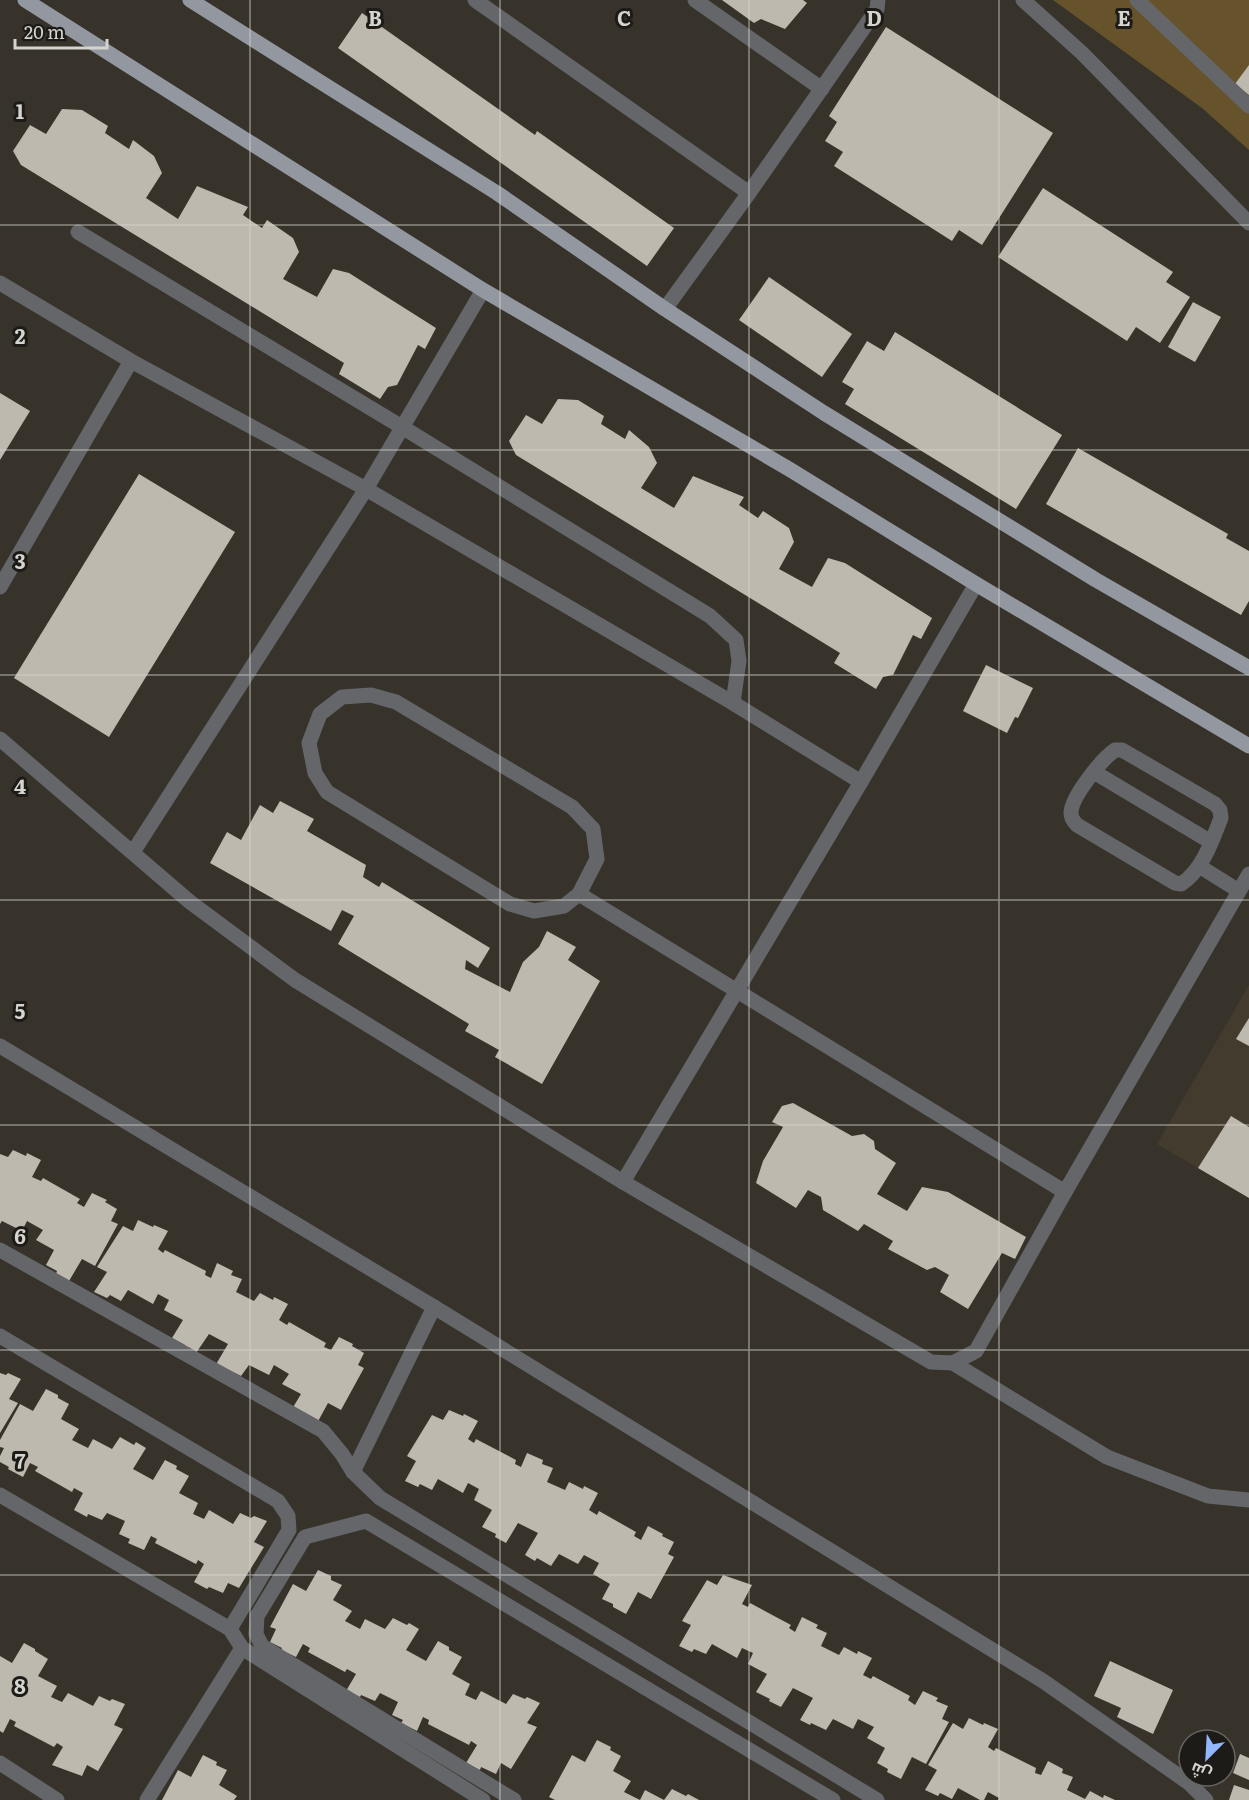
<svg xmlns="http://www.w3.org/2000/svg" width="1249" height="1800" viewBox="0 0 1249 1800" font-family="Literata,Cairo,serif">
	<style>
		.built { fill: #433c2e }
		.green { fill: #66532b }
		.building { fill: #beb9af }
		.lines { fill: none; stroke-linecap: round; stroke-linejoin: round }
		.minor { stroke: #64666a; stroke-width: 15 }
		.major { stroke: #93979f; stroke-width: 15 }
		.grid { fill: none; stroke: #d6d4cf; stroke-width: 1.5; stroke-opacity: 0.55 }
		.grid-label { font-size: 20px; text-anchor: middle; font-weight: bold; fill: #d6d4cf; stroke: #1d1b17; stroke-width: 6; stroke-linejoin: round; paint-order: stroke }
	</style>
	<rect width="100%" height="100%" fill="#37332b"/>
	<polygon class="built" points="1249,985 1249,1198 1157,1144"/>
	<polygon class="green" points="1053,0 1249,0 1249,150 1202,108"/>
	<g class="building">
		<polygon points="722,0 803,0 807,3 785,29 761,19 754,23"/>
		<polygon points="362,13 535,135 537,131 674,228 647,266 338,48"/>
		<polygon points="886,27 1053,133 982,245 959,230 952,241 834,166 843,152 825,141 837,122 829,116"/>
		<polygon points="1249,65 1249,95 1235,84"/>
		<polygon points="62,109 82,110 108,126 105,133 129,149 133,140 154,156 162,173 146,198 178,219 197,186 248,207 243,215 262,228 267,220 293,238 299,252 283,279 317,297 333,269 349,273 436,328 425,349 418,345 397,385 388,387 380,399 339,374 344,363 21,165 13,151 30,125 46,134"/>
		<polygon points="1043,188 1173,272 1166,282 1190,297 1160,343 1136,327 1127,341 998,257"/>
		<polygon points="769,277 852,334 822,377 739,320"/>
		<polygon points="1193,302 1221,317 1195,362 1168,347"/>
		<polygon points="895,332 1062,435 1016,509 845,404 854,389 842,382 867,341 884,351"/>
		<polygon points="0,393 30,411 0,460"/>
		<polygon points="558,399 578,400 604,416 601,424 625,439 629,430 649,447 657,463 641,488 674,508 693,476 744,497 739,505 758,518 763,511 789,528 794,542 779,569 812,587 828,558 845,563 932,618 921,639 913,635 893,675 883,677 876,689 834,663 840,653 516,455 509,441 526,415 542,424"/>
		<polygon points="1078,448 1228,534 1226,538 1249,551 1249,601 1241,615 1046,504"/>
		<polygon points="139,474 235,532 109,737 14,678"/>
		<polygon points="986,665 1033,688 1018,718 1015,717 1007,733 963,711"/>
		<polygon points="280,801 314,819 307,831 366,865 363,877 379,887 382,882 490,948 478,968 466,960 465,969 510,992 523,962 539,947 547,931 576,947 568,960 600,981 542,1084 495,1057 499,1050 465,1031 469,1024 338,944 354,916 342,910 331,931 210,863 227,832 241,840 260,805 273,813"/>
		<polygon points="1249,1018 1249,1046 1236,1039"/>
		<polygon points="793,1103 852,1136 864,1134 874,1141 875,1149 896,1163 877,1194 907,1211 922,1187 948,1192 1026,1237 1015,1259 1002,1253 968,1309 940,1292 949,1275 935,1267 927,1270 888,1249 893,1241 864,1224 858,1231 823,1210 821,1197 808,1190 796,1208 756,1183 763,1161 783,1127 772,1122 782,1106"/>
		<polygon points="1231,1116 1249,1127 1249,1198 1198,1168"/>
		<polygon points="13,1150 26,1156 27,1153 41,1160 32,1177 41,1181 43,1178 80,1199 77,1203 84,1207 92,1193 107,1200 105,1202 117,1209 111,1221 118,1224 95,1266 82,1259 69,1281 56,1274 57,1271 46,1265 54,1250 36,1240 43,1230 27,1221 22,1231 2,1221 0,1224 0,1154 8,1157"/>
		<polygon points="138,1220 153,1227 154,1225 168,1231 158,1249 163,1253 165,1250 206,1271 205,1275 211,1278 217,1263 233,1271 231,1275 242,1279 236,1292 254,1301 260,1293 273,1300 274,1297 288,1304 279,1320 287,1325 289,1322 326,1343 324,1347 331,1350 339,1337 353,1344 352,1346 364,1353 358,1365 364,1368 341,1410 328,1403 316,1425 292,1409 301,1394 282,1384 289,1374 274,1365 269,1375 249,1365 241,1376 227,1369 215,1366 228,1344 209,1334 196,1353 185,1348 185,1345 172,1338 183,1320 164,1310 169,1300 158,1294 153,1304 128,1290 121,1301 110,1295 107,1298 94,1292 107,1272 97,1267 123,1226 133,1231"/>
		<polygon points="0,1373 6,1375 8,1373 21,1379 9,1399 18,1403 0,1433"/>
		<polygon points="46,1389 58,1395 58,1398 69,1404 61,1419 79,1429 72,1440 88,1448 93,1439 112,1449 120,1437 134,1445 136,1442 146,1448 133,1469 153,1480 165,1460 177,1466 176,1469 189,1476 179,1493 198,1503 193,1514 204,1519 209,1510 233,1524 240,1513 251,1518 254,1516 267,1521 254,1542 264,1547 239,1588 228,1583 223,1593 209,1587 207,1589 194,1582 204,1564 198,1560 196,1564 155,1543 157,1539 151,1536 144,1550 128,1543 130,1539 119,1534 125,1521 107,1513 102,1520 88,1514 87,1517 74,1510 83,1493 74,1488 72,1492 35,1471 38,1467 30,1463 23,1477 8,1469 9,1467 0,1462 0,1456 4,1448 0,1447 0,1440 20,1404 33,1411"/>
		<polygon points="449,1410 463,1416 464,1414 478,1421 468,1439 474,1443 476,1439 516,1460 515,1464 521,1467 527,1453 543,1460 542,1464 553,1468 547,1482 565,1490 569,1482 583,1489 584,1486 598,1493 589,1510 597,1515 599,1511 636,1532 634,1536 641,1540 648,1526 663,1534 662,1536 674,1542 668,1554 674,1557 651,1599 638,1592 626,1614 613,1607 613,1604 602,1599 610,1584 593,1574 599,1563 584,1555 578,1564 559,1554 551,1566 537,1558 535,1561 525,1555 538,1533 518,1523 506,1543 495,1537 496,1534 482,1527 492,1510 474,1500 479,1489 468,1483 463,1493 438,1479 432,1490 420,1484 418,1487 405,1481 416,1461 407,1456 432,1415 443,1420"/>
		<polygon points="318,1570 331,1576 331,1580 342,1585 333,1600 352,1611 345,1621 360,1629 365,1619 385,1629 393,1618 407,1625 409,1623 419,1629 406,1650 426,1661 438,1641 449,1647 449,1650 462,1657 452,1674 470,1684 465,1695 476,1700 481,1691 506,1704 513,1694 525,1699 527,1697 540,1703 527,1723 537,1727 511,1769 501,1763 496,1774 481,1767 480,1770 466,1763 477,1745 471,1741 469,1745 428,1724 429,1720 423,1717 417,1731 401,1723 403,1720 392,1715 398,1702 380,1693 375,1701 361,1695 360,1697 346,1691 356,1674 347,1669 345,1672 308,1652 310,1648 303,1644 296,1657 281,1650 282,1648 270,1642 276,1629 270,1627 293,1584 306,1591"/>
		<polygon points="723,1575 752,1585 742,1604 748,1607 750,1603 791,1625 789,1628 795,1632 802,1617 818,1625 816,1628 827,1633 821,1646 839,1655 844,1647 857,1654 858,1651 872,1658 863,1675 871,1679 873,1676 910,1696 908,1700 915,1705 923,1691 938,1698 936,1701 948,1706 942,1719 949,1722 926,1764 912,1757 901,1779 887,1772 888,1769 877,1763 885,1748 867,1738 874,1727 858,1719 853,1729 833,1719 826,1730 811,1723 810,1725 800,1720 813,1698 793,1688 781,1707 769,1701 770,1699 756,1692 767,1674 748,1664 753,1653 742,1648 737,1658 712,1644 706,1654 694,1649 692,1652 679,1646 691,1625 682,1621 707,1580 717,1585"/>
		<polygon points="24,1643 35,1649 35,1651 48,1659 38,1676 57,1686 51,1697 62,1702 68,1693 93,1706 99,1696 110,1701 112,1699 125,1704 114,1725 123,1729 98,1771 87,1765 82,1776 52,1765 63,1747 57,1743 54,1747 14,1726 16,1722 10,1719 3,1733 0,1731 0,1656 12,1663"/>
		<polygon points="1110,1661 1173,1690 1153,1734 1117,1717 1121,1708 1094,1696"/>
		<polygon points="969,1718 983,1725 984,1723 998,1729 988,1747 994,1751 996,1748 1036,1768 1035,1773 1041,1775 1048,1761 1063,1769 1062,1773 1073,1777 1067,1790 1085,1799 1090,1791 1103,1798 1104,1795 1115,1800 998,1800 999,1798 988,1792 984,1800 980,1800 958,1788 952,1799 940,1793 938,1796 925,1790 937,1770 928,1765 953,1723 963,1729"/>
		<polygon points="597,1740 611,1747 610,1750 621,1756 613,1771 631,1781 624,1792 640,1800 645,1790 664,1800 555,1800 549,1797 572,1755 585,1762"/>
		<polygon points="1240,1754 1249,1758 1249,1780 1233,1773"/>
		<polygon points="203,1755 217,1762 216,1765 227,1770 219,1785 237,1796 234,1800 162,1800 178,1770 191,1777"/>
		<polygon points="1234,1785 1249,1790 1249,1800 1229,1800"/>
		<polygon points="672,1789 686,1796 688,1794 699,1800 664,1800"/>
	</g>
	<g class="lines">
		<g class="minor">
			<polyline points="475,0 749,193"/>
			<polyline points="695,0 822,89"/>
			<polyline points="1023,0 1082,53 1249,223"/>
			<polyline points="1137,0 1249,106"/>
			<polyline points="78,232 402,427 710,616 736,640 739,661 733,703"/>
			<polyline points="0,283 131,361 366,489 733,703 861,782"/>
			<polyline points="665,309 749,193 877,9 878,0"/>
			<polyline points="0,587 131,361"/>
			<polygon points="371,695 396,702 572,807 593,829 597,859 579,894 564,906 534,911 510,904 327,792 315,773 309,743 320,714 342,697"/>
			<polyline points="0,739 190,902 295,980 623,1182 931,1362 953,1363 1107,1457 1208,1496 1249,1500"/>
			<path d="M1115,750h7l93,54 5,6 1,8c-9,23 -19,53 -40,66l-6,-1 -98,-58c-3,-3 -6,-7 -6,-12 0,-16 31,-54 44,-63z"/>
			<polyline points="1094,772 1211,842"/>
			<polyline points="133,852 366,489 483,290"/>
			<polyline points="1199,866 1239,891"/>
			<polyline points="579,894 1065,1192"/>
			<polyline points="0,1046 434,1307 1043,1681 1189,1783 1206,1800"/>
			<polyline points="623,1182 861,782 976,584"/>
			<polyline points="0,1250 323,1431 342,1454 353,1472 380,1498 877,1800"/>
			<polyline points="0,1336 278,1501 288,1516 289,1530 230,1629"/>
			<polyline points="953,1363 976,1351 1065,1192 1249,874"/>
			<polyline points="353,1472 434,1307"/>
			<polyline points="0,1495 230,1629 242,1648 483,1800"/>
			<polyline points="0,1763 57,1800"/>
			<polyline points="147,1800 242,1648"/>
			<polyline points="514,1800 262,1646 256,1634 257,1616 305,1537 366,1521 833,1800"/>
		</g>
		<g class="major">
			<polyline points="25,0 483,290 789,469 976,584 1249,746"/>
			<polyline points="190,0 497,193 665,309 824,413 1096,580 1249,668"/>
		</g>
	</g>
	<path class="grid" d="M250,0v1800M500,0v1800M749,0v1800M999,0v1800M0,225h1249M0,450h1249M0,675h1249M0,900h1249M0,1125h1249M0,1350h1249M0,1575h1249"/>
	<g class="grid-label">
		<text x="375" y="26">B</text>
		<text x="624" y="26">C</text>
		<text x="874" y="26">D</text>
		<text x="1124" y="26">E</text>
		<text x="20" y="119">1</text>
		<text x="20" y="344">2</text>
		<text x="20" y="569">3</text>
		<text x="20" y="794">4</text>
		<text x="20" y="1019">5</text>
		<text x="20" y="1244">6</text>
		<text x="20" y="1469">7</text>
		<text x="20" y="1694">8</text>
	</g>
	<g transform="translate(1207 1758) rotate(204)"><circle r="28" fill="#1d1b17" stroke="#676561" stroke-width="1.5"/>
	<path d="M0-4.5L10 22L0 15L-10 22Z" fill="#93b7fd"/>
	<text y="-9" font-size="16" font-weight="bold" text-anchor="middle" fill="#d6d4cf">ش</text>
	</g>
	<path d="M15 39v9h92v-9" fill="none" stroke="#d6d4cf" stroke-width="3"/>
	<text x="24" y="39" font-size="18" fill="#d6d4cf" stroke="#1d1b17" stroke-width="4.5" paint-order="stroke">20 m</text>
</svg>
